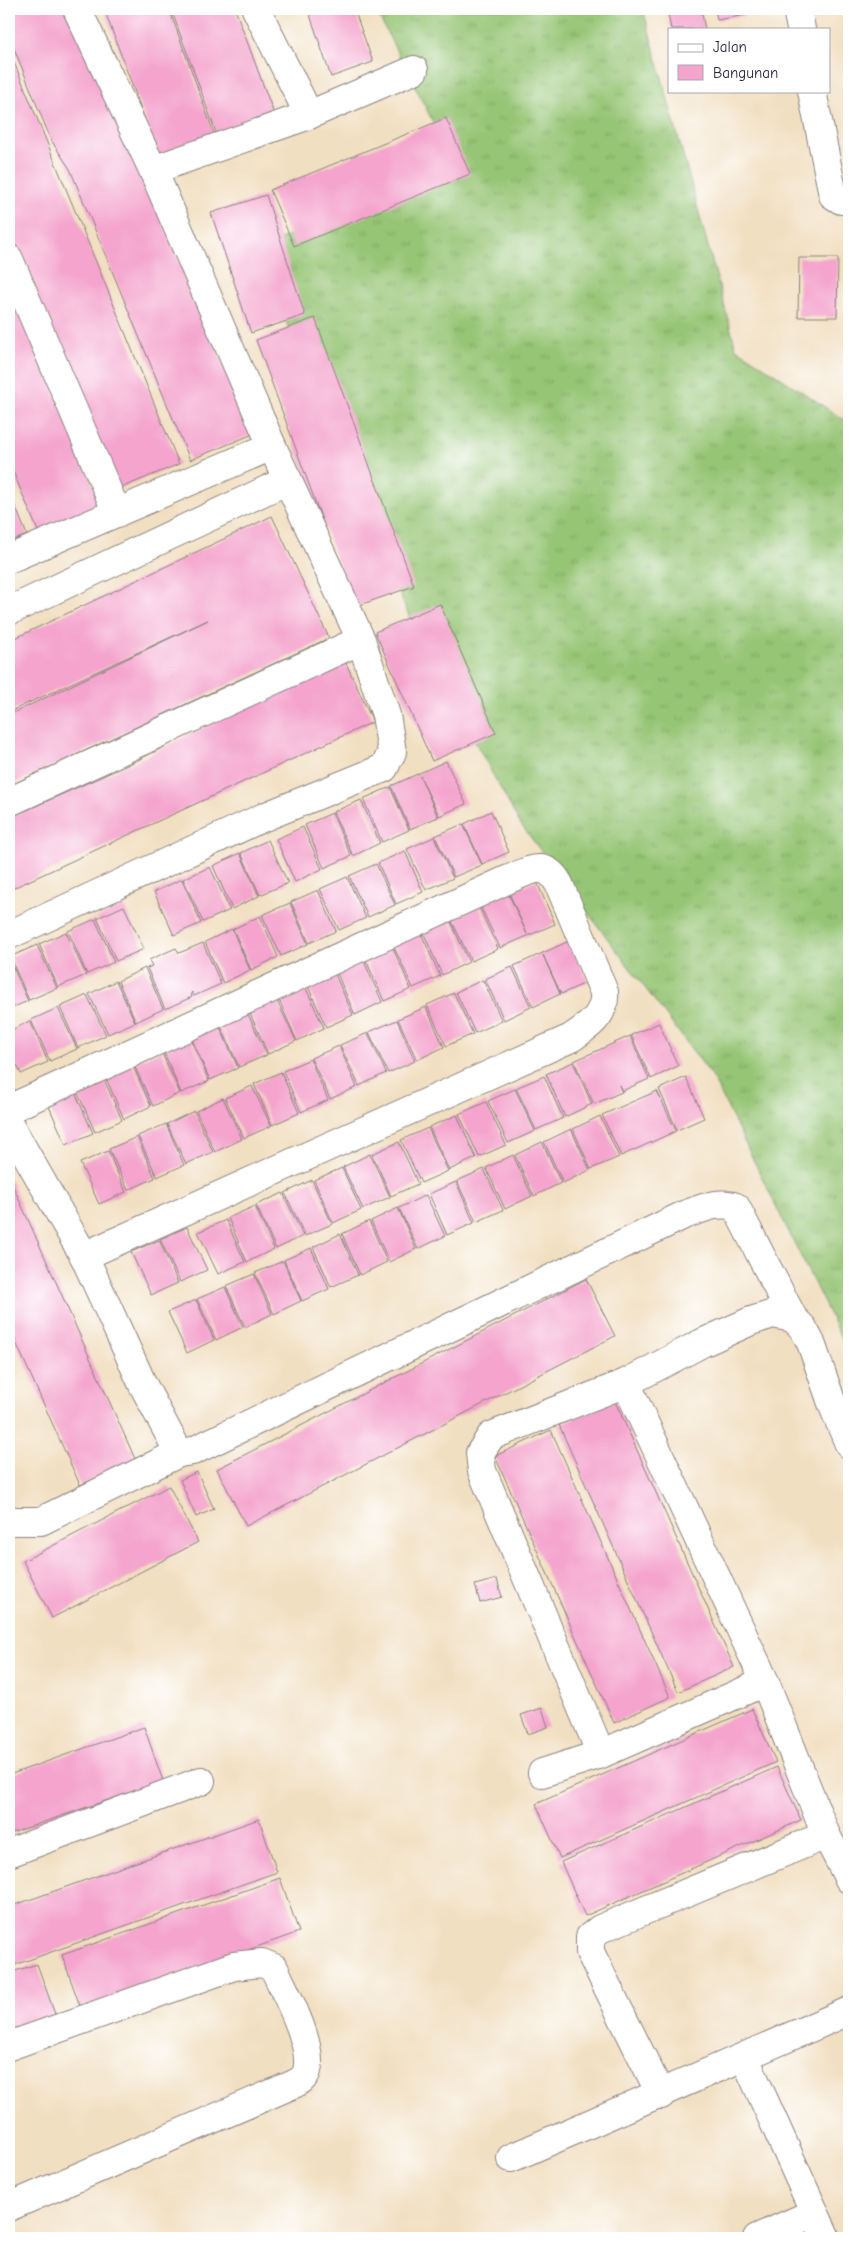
<svg xmlns="http://www.w3.org/2000/svg" width="858" height="2247" viewBox="0 0 858 2247" font-family="'Comic Neue',sans-serif">
	<style>
		.grass { fill: url(#grass-tufts); stroke: #5c7458 }
		.building { fill: #f4a4cd }
		.lines { fill: none; stroke-linecap: round; stroke-linejoin: round }
		.street-casing { stroke: #8a807e; stroke-width: 30 }
		.street { stroke: #fff; stroke-width: 28 }
	</style>
	<defs>
		<pattern id="grass-tufts" width="24" height="20" patternUnits="userSpaceOnUse" patternTransform="scale(1.25)"><rect width="24" height="20" fill="#96c574"/><path d="M3 7l-1-3M5 7V3M7 7l1-3M15 17l-1-3M17 17v-4M19 17l1-3" fill="none" stroke="#81a965"/></pattern>
	</defs>
	<rect width="100%" height="100%" fill="#fff"/>
	<filter id="ink" filterUnits="userSpaceOnUse"><feTurbulence type="fractalNoise" baseFrequency=".02" numOctaves="2"/><feDisplacementMap in="SourceGraphic" scale="10" xChannelSelector="R" yChannelSelector="G"/><feConvolveMatrix kernelMatrix="1 2 1 2 8 2 1 2 1" color-interpolation-filters="sRGB"/></filter>
	<filter id="wash" filterUnits="userSpaceOnUse"><feTurbulence type="fractalNoise" baseFrequency=".0096" numOctaves="4" result="noise"/><feDisplacementMap in="SourceGraphic" scale="20" xChannelSelector="R" yChannelSelector="G"/><feGaussianBlur stdDeviation="1.12" result="paint"/><feColorMatrix in="noise" values="0 0 0 0 0 0 0 0 0 0 0 0 0 0 0 0 0 1.4 0 .05"/><feComposite in="paint" operator="in"/></filter>
	<g filter="url(#wash)">
		<rect width="100%" height="100%" fill="#f1dfc1"/>
		<polygon class="grass" points="375,9 643,9 736,348 849,423 849,1354 712,1076 519,822 418,638 257,252 448,151"/>
		<g id="blocks">
			<g class="building">
				<polygon points="9,9 71,9 253,434 190,460 70,169 51,140 9,36"/>
				<polygon points="104,9 169,9 215,136 159,157"/>
				<polygon points="171,9 235,9 274,114 217,135"/>
				<polygon points="308,9 354,9 373,62 331,77"/>
				<polygon points="667,9 701,9 705,29 671,29"/>
				<polygon points="715,9 745,9 746,15 717,20"/>
				<polygon points="9,50 179,464 116,490 9,230"/>
				<polygon points="446,118 470,174 294,246 270,190"/>
				<polygon points="266,195 305,315 251,333 211,213"/>
				<polygon points="799,258 838,258 837,317 798,317"/>
				<polygon points="9,281 101,505 38,531 9,462"/>
				<polygon points="315,318 414,586 354,607 256,340"/>
				<polygon points="9,491 27,535 9,542"/>
				<polygon points="272,516 329,638 9,786 9,715 208,620 9,712 9,641"/>
				<polygon points="440,604 496,733 432,761 375,632"/>
				<polygon points="345,661 373,722 9,890 9,818 134,762 194,732"/>
				<polygon points="446,761 466,804 439,816 420,776 438,817 410,829 391,786"/>
				<polygon points="390,787 409,830 382,842 363,799"/>
				<polygon points="361,800 380,843 353,856 333,812"/>
				<polygon points="491,811 509,852 482,864 464,824"/>
				<polygon points="332,813 351,856 324,868 305,825"/>
				<polygon points="463,824 482,865 454,877 435,836"/>
				<polygon points="303,827 322,869 295,882 276,839"/>
				<polygon points="434,837 453,878 426,890 407,849"/>
				<polygon points="268,840 288,883 260,895 241,853"/>
				<polygon points="405,851 423,892 396,904 378,863"/>
				<polygon points="240,853 259,896 232,909 213,866"/>
				<polygon points="376,864 395,905 368,917 349,876"/>
				<polygon points="210,867 230,910 203,922 183,879"/>
				<polygon points="347,877 366,918 339,930 320,889"/>
				<polygon points="182,879 201,923 174,935 154,892"/>
				<polygon points="536,880 555,924 500,948 480,905 508,893 527,934 509,893"/>
				<polygon points="318,890 336,931 309,943 291,902"/>
				<polygon points="290,903 308,944 281,956 262,915"/>
				<polygon points="124,906 144,949 116,961 97,918"/>
				<polygon points="479,907 498,949 471,961 451,919"/>
				<polygon points="260,916 278,957 251,970 233,929"/>
				<polygon points="95,919 114,962 87,974 68,931"/>
				<polygon points="450,920 469,962 442,975 423,932"/>
				<polygon points="232,929 250,970 223,983 205,942"/>
				<polygon points="66,932 86,975 58,987 39,944"/>
				<polygon points="421,933 440,976 413,988 393,945"/>
				<polygon points="569,941 588,982 561,994 543,955 560,994 533,1007 514,966"/>
				<polygon points="203,943 221,984 194,996 192,992 191,993 192,997 165,1009 147,968 152,966 149,960 176,948 179,953"/>
				<polygon points="37,945 57,988 29,1000 10,957"/>
				<polygon points="392,946 411,989 384,1001 365,958"/>
				<polygon points="9,958 28,1001 9,1009"/>
				<polygon points="363,959 382,1002 355,1015 336,971"/>
				<polygon points="512,967 531,1007 504,1020 485,979"/>
				<polygon points="145,968 163,1009 136,1022 118,981"/>
				<polygon points="334,972 353,1015 326,1027 307,984"/>
				<polygon points="483,980 502,1021 475,1033 456,992"/>
				<polygon points="116,981 135,1022 108,1034 89,994"/>
				<polygon points="305,986 324,1028 297,1041 278,998"/>
				<polygon points="454,993 473,1034 446,1046 427,1005"/>
				<polygon points="87,995 106,1035 78,1048 60,1007"/>
				<polygon points="276,999 296,1041 268,1054 249,1011"/>
				<polygon points="426,1007 444,1047 417,1060 398,1019"/>
				<polygon points="58,1008 77,1049 50,1061 31,1020"/>
				<polygon points="247,1012 267,1055 239,1067 220,1024"/>
				<polygon points="397,1020 415,1061 388,1073 369,1032"/>
				<polygon points="30,1021 48,1062 21,1074 9,1047 9,1031"/>
				<polygon points="659,1023 678,1066 651,1079 631,1035"/>
				<polygon points="219,1025 238,1068 210,1080 191,1037"/>
				<polygon points="368,1033 386,1073 359,1086 340,1045"/>
				<polygon points="630,1036 649,1079 622,1091 619,1085 622,1092 594,1104 574,1061"/>
				<polygon points="190,1037 209,1081 181,1093 163,1050"/>
				<polygon points="339,1046 357,1087 330,1099 311,1058"/>
				<polygon points="161,1051 180,1093 153,1106 133,1063"/>
				<polygon points="310,1059 328,1100 301,1112 283,1071"/>
				<polygon points="573,1062 592,1104 565,1117 546,1074"/>
				<polygon points="132,1064 151,1106 124,1119 105,1076"/>
				<polygon points="281,1072 299,1113 272,1125 254,1084"/>
				<polygon points="544,1076 563,1118 536,1130 516,1088"/>
				<polygon points="103,1077 122,1120 95,1132 76,1089"/>
				<polygon points="686,1077 704,1118 677,1130 659,1089"/>
				<polygon points="252,1086 271,1126 244,1138 225,1098"/>
				<polygon points="515,1089 535,1131 508,1143 488,1101"/>
				<polygon points="74,1090 93,1133 66,1145 47,1102"/>
				<polygon points="657,1091 676,1131 621,1156 602,1115"/>
				<polygon points="223,1098 242,1139 215,1152 196,1111"/>
				<polygon points="486,1102 506,1145 479,1157 459,1114"/>
				<polygon points="194,1111 213,1152 186,1164 167,1124"/>
				<polygon points="457,1115 476,1158 449,1170 429,1127"/>
				<polygon points="600,1116 619,1157 591,1169 573,1129"/>
				<polygon points="166,1124 184,1165 157,1177 138,1136"/>
				<polygon points="428,1128 448,1171 421,1183 401,1140"/>
				<polygon points="571,1129 590,1170 563,1183 544,1142"/>
				<polygon points="137,1137 155,1178 128,1190 109,1149"/>
				<polygon points="399,1142 418,1184 391,1196 372,1154"/>
				<polygon points="542,1142 561,1183 534,1196 515,1155"/>
				<polygon points="108,1151 126,1192 99,1204 80,1163"/>
				<polygon points="370,1154 390,1197 363,1209 343,1167"/>
				<polygon points="513,1155 532,1196 505,1209 486,1168"/>
				<polygon points="342,1168 361,1210 333,1223 314,1180"/>
				<polygon points="484,1169 503,1210 476,1222 457,1181"/>
				<polygon points="9,1177 136,1461 80,1485 9,1327"/>
				<polygon points="312,1180 332,1224 305,1236 285,1193"/>
				<polygon points="456,1182 474,1223 447,1235 429,1194"/>
				<polygon points="283,1193 303,1236 276,1249 256,1205"/>
				<polygon points="426,1195 445,1236 418,1249 399,1208"/>
				<polygon points="255,1206 274,1249 247,1262 228,1218"/>
				<polygon points="398,1208 416,1249 389,1262 371,1221"/>
				<polygon points="226,1220 245,1262 218,1274 198,1232"/>
				<polygon points="369,1221 387,1262 360,1275 342,1234"/>
				<polygon points="187,1227 207,1270 180,1282 160,1239"/>
				<polygon points="340,1234 358,1275 331,1287 313,1247"/>
				<polygon points="159,1240 178,1283 151,1295 131,1252"/>
				<polygon points="311,1248 329,1289 302,1301 284,1260"/>
				<polygon points="283,1261 301,1301 274,1314 255,1273"/>
				<polygon points="254,1274 272,1314 245,1327 226,1286"/>
				<polygon points="586,1279 615,1336 246,1526 217,1469"/>
				<polygon points="225,1287 243,1327 216,1340 197,1299"/>
				<polygon points="196,1300 214,1340 187,1353 168,1312"/>
				<polygon points="615,1401 734,1667 678,1692 559,1425"/>
				<polygon points="551,1430 670,1697 614,1723 495,1456"/>
				<polygon points="197,1472 214,1509 196,1517 180,1480"/>
				<polygon points="169,1486 198,1542 52,1618 23,1561"/>
				<polygon points="497,1579 502,1597 480,1603 475,1585"/>
				<polygon points="542,1708 548,1727 528,1734 521,1715"/>
				<polygon points="752,1709 776,1762 560,1858 536,1804"/>
				<polygon points="144,1727 163,1781 9,1834 9,1775"/>
				<polygon points="777,1767 801,1820 585,1916 561,1862"/>
				<polygon points="259,1819 277,1872 9,1967 9,1907"/>
				<polygon points="280,1878 299,1932 81,2009 62,1955"/>
				<polygon points="37,1964 56,2017 9,2034 9,1973"/>
			</g>
		</g>
	</g>
	<g filter="url(#ink)">
		<use href="#blocks" fill-opacity="0" stroke="#8a807e" stroke-width="1"/>
		<g class="lines">
			<defs>
				<g id="street">
					<polyline points="77,9 153,170 309,115 414,70"/>
					<polyline points="256,9 309,115"/>
					<polyline points="797,9 801,29"/>
					<polyline points="812,91 833,195 841,200 849,200"/>
					<polyline points="9,259 117,513"/>
					<polyline points="9,559 272,446"/>
					<polyline points="9,611 288,480"/>
					<polyline points="9,802 361,640 272,446 153,170"/>
					<polyline points="9,935 264,817 384,768 392,752 386,715 361,640"/>
					<path d="M9,1109l500,-230c21,-8 36,-20 50,5l45,108c2,23 -15,34 -33,46l-487,218"/>
					<path d="M9,1124l75,132 59,129 36,68 14,-2 491,-236c17,-6 35,-15 52,-8l57,111"/>
					<polyline points="626,1383 765,1682 826,1835 849,1879"/>
					<polyline points="9,1519 11,1521 41,1521 179,1453"/>
					<polyline points="601,1754 482,1471 480,1453 491,1436 626,1383 702,1343 751,1321 773,1314 793,1318 803,1328 811,1343 833,1406 849,1444"/>
					<polyline points="542,1773 601,1754 765,1682"/>
					<polyline points="9,1853 201,1781"/>
					<path d="M9,2046l225,-80 28,-3 12,5c11,25 40,76 33,103 -2,7 -7,10 -13,13l-285,123"/>
					<polyline points="745,2058 826,2238"/>
					<polyline points="661,2095 590,1952 590,1937 600,1929 826,1835"/>
					<polyline points="511,2158 849,2011"/>
					<polyline points="757,2238 814,2213"/>
				</g>
			</defs>
			<use href="#street" class="street-casing"/>
			<use href="#street" class="street"/>
		</g>
	</g>
	<rect width="858" height="2247" fill="none" stroke="#fff" stroke-width="30"/>
	<rect x="668" y="28" width="162" height="65" fill="#ffffff" stroke="#a7a7b1"/>
	<rect x="678" y="44" width="25" height="8" fill="#ffffff" stroke="#a7a7b1"/>
	<text x="713" y="52" font-size="15" fill="#22223b">Jalan</text>
	<rect x="678" y="65" width="25" height="15" fill="#f4a4cd" stroke="#a7a7b1"/>
	<text x="713" y="78" font-size="15" fill="#22223b">Bangunan</text>
</svg>
